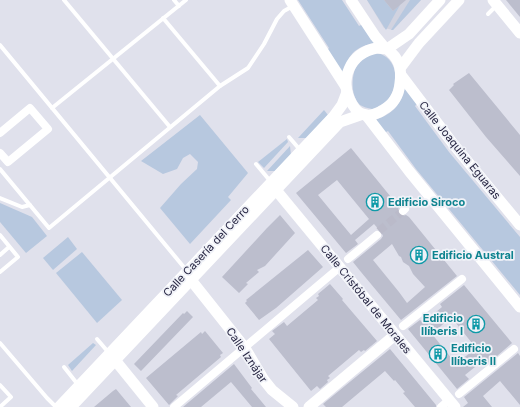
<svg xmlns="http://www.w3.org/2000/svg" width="520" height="407" viewBox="0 0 520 407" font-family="Inter,sans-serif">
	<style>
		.built { fill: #d1d3e0 }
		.green { fill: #b7c8df }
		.building { fill: #bcbecd; fill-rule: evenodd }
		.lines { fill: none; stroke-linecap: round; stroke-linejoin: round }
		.street-tunnel { stroke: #babac9; stroke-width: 8; stroke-dasharray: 8 4; stroke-linecap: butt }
		.lane { stroke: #fff; stroke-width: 4 }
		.street { stroke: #fff; stroke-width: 8 }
		.secondary { stroke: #fff; stroke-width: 11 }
		.labels { text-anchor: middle; stroke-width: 3.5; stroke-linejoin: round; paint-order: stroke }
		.street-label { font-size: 11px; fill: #201f3d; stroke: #f0f2f8 }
		.culture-label { font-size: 11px; font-weight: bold; fill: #0d838f; stroke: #f0f2f8; text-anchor: start }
	</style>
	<rect width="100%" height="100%" fill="#e0e1ec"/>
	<polygon class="built" points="367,0 421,0 393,30 384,28"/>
	<g class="green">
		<path d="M298,0h44l17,26 4,-2 12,19c-22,4 -27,13 -33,33l-16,-25 3,-3z"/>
		<polygon points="367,0 384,0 393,11 400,5 386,30"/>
		<polygon points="410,0 421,0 393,30 391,30"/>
		<path d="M377,53c20,4 23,29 13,44 -4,6 -11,10 -18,12 -4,-1 -9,-2 -12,-4 -10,-10 -9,-31 -2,-42 5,-6 13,-8 19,-10z"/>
		<path d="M405,86l13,17 -3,3 34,46 71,85v58l-104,-126 -28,-38 -4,2 -9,-13c18,-6 26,-15 30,-34z"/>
		<polygon points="324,110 328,115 307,138 298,138"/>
		<polygon points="200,115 248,173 228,197 231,200 190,244 160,208 181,184 197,169 198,162 190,154 183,158 177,169 163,174 141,161"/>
		<polygon points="287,139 288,142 264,168 258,162"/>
		<polygon points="290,146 291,155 275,171 267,171"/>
		<polygon points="0,203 32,217 47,236 26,253 0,222"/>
		<polygon points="68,237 77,249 53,270 43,258"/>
		<polygon points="82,252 122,300 97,323 56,273"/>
		<polygon points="93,343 96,345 72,371 68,365"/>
	</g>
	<g class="building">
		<polygon points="384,0 406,0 393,11"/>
		<polygon points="506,0 520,0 520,17"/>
		<polygon points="469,73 520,135 520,176 486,137 449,90 454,85 453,84"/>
		<path d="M351,148l48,59 -1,3 1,5 3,1 4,-1 3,2 48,59 -56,44 -40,-48 -8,-10 28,-23 2,-3 -2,-4 -7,-8 -19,16 3,4 -12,9 -50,-60zM337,180l32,39 -18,16 -33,-40zM392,244l7,12 2,1 2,5 6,4 4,8 12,13 -18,16 -8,-11 -26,-32z"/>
		<polygon points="280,215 295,233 265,266 257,270 259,272 246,283 248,284 239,293 222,277 267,228"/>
		<polygon points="308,250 323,267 276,308 259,320 245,303 247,301 246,300"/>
		<polygon points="330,284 343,299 342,300 377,341 365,351 364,350 361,352 359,350 328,376 330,378 327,380 328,382 320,389 317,386 311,391 269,339 275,334 272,331 284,322 287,326 318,300 316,298 319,296 318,294"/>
		<path d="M464,285l48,58 -23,20 -4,-4 -20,16 4,4 -12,10 -49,-60 12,-9 3,3 19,-16 -2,-3zM451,317l25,31 -20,16 -24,-30z"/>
		<polygon points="187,311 193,317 141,371 134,364 183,313 184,314"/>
		<polygon points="205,331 223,353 220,355 221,357 176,395 178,396 169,405 146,378 201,332 202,334"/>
		<polygon points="390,349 436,405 436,407 415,407 403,393 405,392 395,380 394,381 385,371 342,407 326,407 323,404"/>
		<polygon points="518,353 520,356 520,405 500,381 483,396 492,407 463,407 468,403 464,397"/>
		<polygon points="234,364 252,388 251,389 266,407 252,407 231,382 201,407 183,407"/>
		<polygon points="116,389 131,407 94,407 113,391"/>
	</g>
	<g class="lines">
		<polyline class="street-tunnel" points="379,231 403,211"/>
		<g class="lane">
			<polyline points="64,0 170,127"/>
			<polyline points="174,0 179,6"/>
			<polyline points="488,14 497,5"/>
			<polyline points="163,18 220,86"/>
			<polyline points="0,45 187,271"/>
			<polyline points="52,108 186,0"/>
			<polyline points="289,137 301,151"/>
			<polyline points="256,164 271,182"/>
			<polyline points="0,169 49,228 220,86 248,68 264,44 277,19 284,11 293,6"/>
			<polyline points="0,198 22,207 30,205"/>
			<polyline points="0,235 18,257 0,272"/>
			<polyline points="0,255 9,247"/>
			<polyline points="97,339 109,353"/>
			<polyline points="0,343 47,398 56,407"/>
			<polyline points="64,367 79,386"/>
			<polyline points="0,385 11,397 0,407"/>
		</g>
		<g class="street">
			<polyline points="0,133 30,108 48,129 8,162 0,153"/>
			<polyline points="403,211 405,209"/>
			<polyline points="348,259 377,235"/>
			<polyline points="403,326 462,279"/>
			<polyline points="459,394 514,349"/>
			<polyline points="174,407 340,267"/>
			<polyline points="441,407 449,400"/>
		</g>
		<g class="secondary">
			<polyline points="290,0 346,87"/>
			<polyline points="351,0 375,36 385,48"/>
			<polyline points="493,0 520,33"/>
			<path d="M377,48l10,1c12,9 15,19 13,34 -1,12 -6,21 -17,27 -4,3 -12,6 -17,5 -6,0 -11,-6 -14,-11 -14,-24 -2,-51 25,-56z"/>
			<polyline points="387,49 409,34 440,0"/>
			<polyline points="401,67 419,43 459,0"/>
			<polyline points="401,75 454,145 520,225"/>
			<polyline points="366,115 409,171 520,307"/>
			<polyline points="276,190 455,407"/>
			<polyline points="191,280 245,348 264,380 272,390 293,407"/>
			<polyline points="115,360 153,407"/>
			<polyline points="59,407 334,116 342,105 347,92"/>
			<polyline points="71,407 340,122 363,114"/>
			<polyline points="309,407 395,335"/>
		</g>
	</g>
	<defs>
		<symbol id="building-ring" viewBox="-11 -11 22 22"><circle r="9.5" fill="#f0f2f8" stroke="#0f9aa8" stroke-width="1.5"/><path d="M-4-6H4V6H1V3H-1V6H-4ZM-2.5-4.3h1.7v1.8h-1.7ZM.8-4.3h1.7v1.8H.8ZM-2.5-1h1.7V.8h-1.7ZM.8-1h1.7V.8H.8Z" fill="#0f9aa8"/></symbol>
	</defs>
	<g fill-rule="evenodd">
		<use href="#building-ring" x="365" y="192" width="20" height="20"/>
		<use href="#building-ring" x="409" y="245" width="20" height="20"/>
		<use href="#building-ring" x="466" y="314" width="20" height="20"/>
		<use href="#building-ring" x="428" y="344" width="20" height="20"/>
	</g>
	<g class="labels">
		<g class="street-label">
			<text transform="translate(460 150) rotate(51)" y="4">Calle Joaquina Eguaras</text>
			<text transform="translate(206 251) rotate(-47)" y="4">Calle Casería del Cerro</text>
			<text transform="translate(366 299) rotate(51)" y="4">Calle Cristóbal de Morales</text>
			<text transform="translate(247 355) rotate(56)" y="4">Calle Iznájar</text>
		</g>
		<g class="culture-label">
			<text x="388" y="206">Edificio Siroco</text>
			<text x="432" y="259">Edificio Austral</text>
			<text x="463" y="322" text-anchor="end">Edificio<tspan x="463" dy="13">Ilíberis I</tspan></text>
			<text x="451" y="352">Edificio<tspan x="451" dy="13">Ilíberis II</tspan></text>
		</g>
	</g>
</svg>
